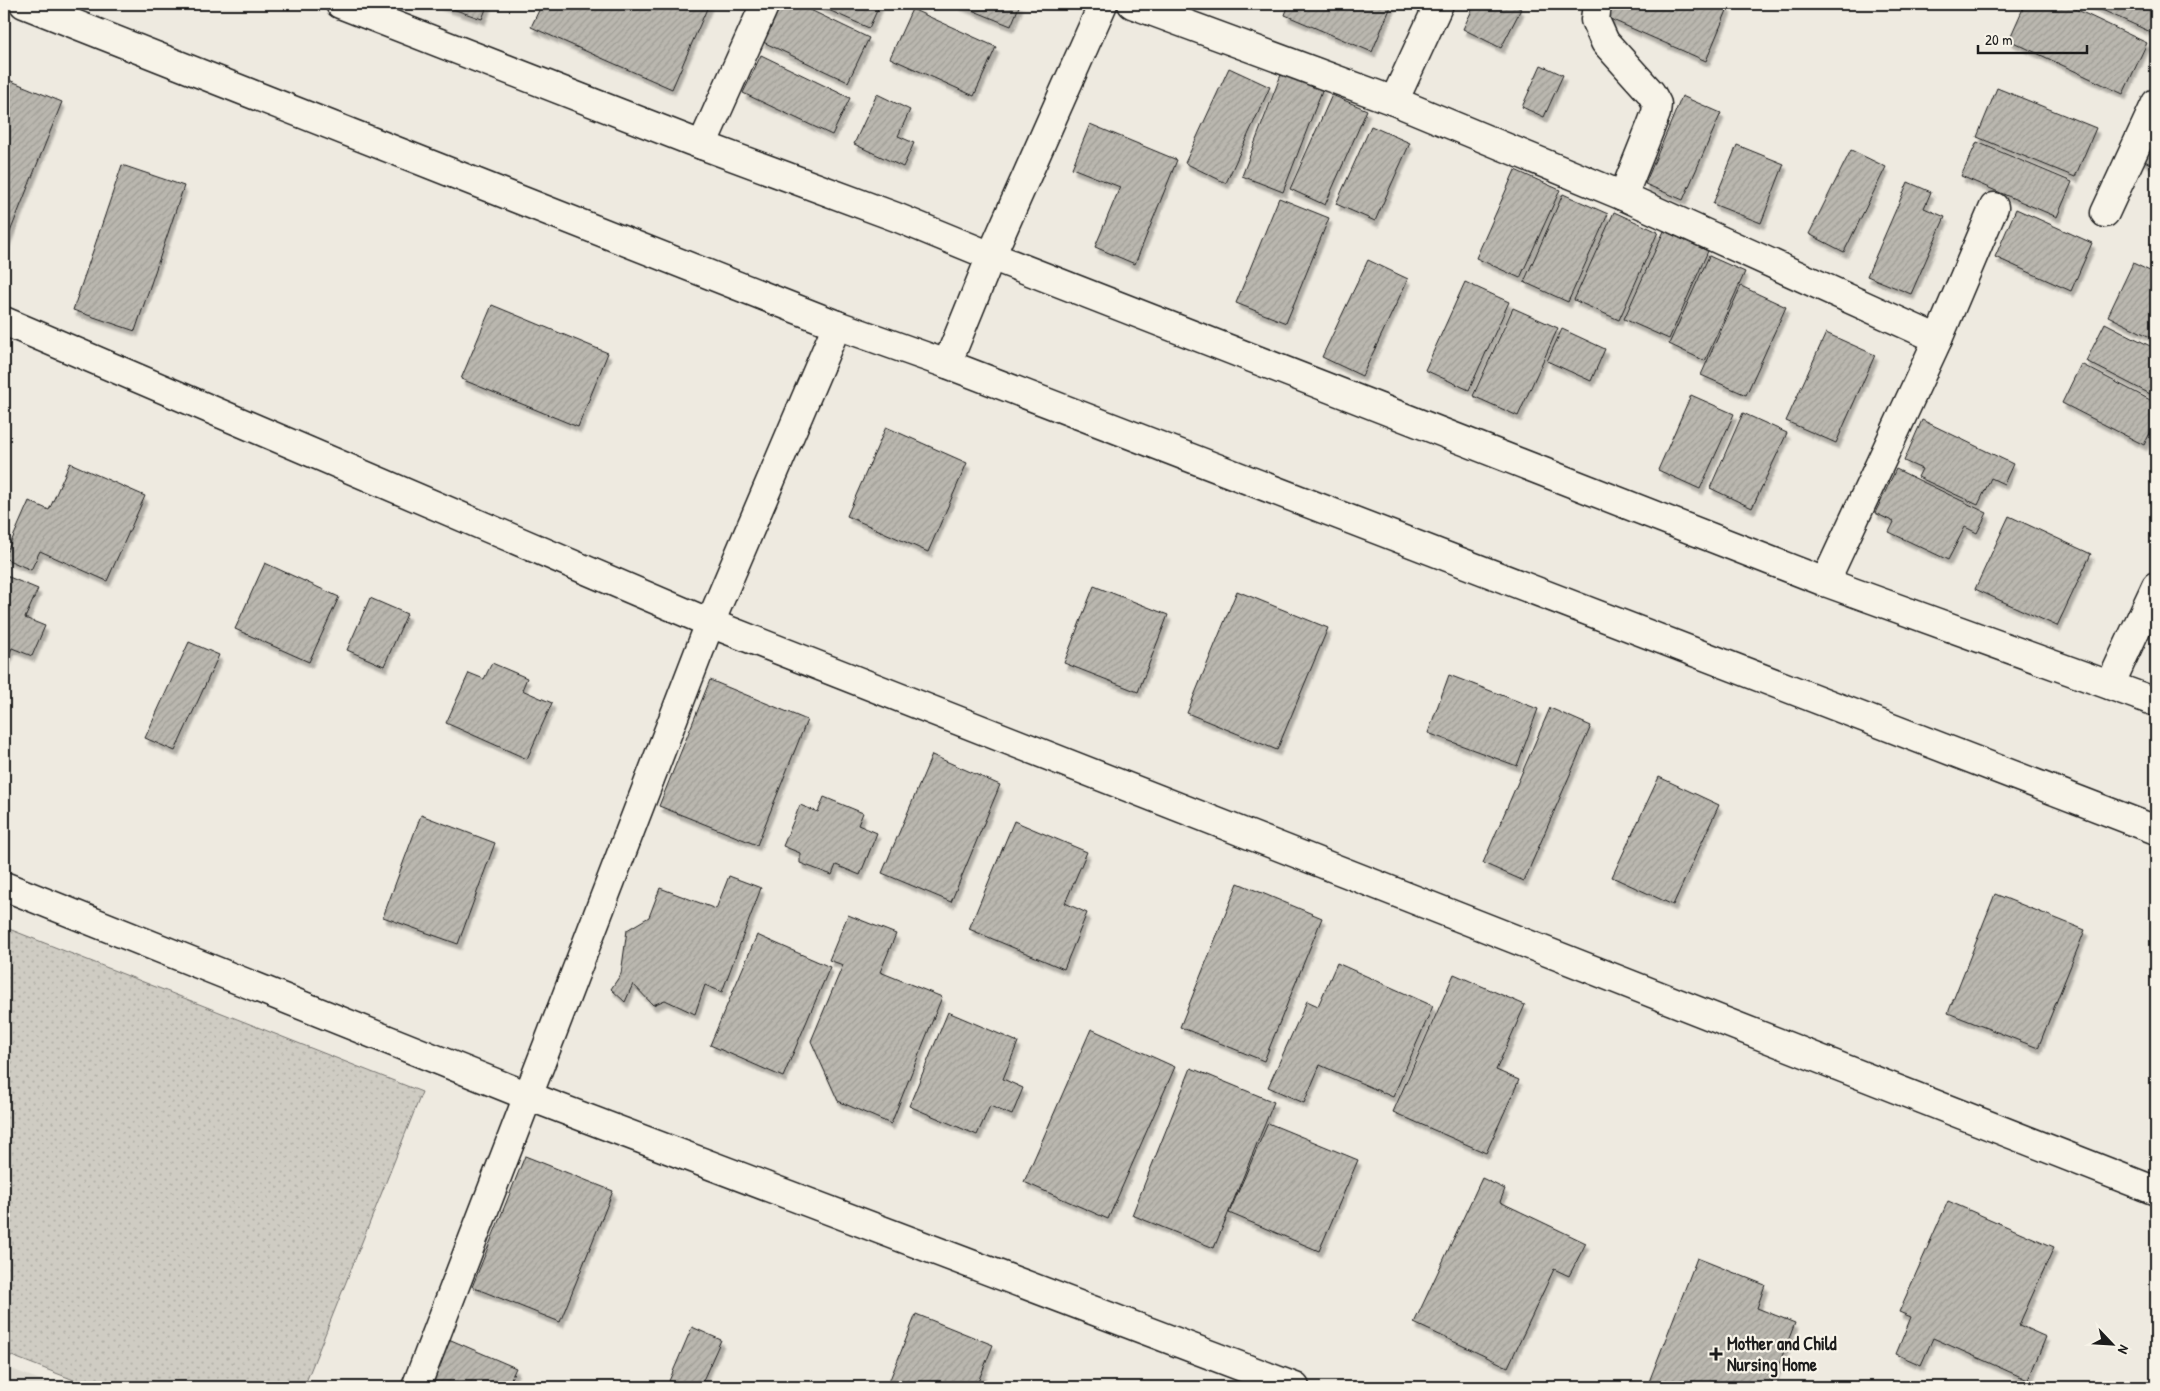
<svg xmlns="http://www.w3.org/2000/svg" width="2160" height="1391" viewBox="0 0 2160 1391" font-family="'Patrick Hand',sans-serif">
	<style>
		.built { fill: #dedbd1 }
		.park { fill: url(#park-dots); stroke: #767470 }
		.building { fill: url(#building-hatch); stroke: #1c1c1c; filter: url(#shadow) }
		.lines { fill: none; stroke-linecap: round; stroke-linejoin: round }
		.minor-casing { stroke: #1c1c1c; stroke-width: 31 }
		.tertiary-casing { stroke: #1c1c1c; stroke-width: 31 }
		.minor { stroke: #f7f3e8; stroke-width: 28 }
		.tertiary { stroke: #f7f3e8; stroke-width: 28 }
		.poi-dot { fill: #1c1c1c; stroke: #f7f3e8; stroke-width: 2 }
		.labels { text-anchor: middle; stroke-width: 4.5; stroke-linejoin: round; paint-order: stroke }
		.poi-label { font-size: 18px; font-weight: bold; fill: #1c1c1c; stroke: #f7f3e8; text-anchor: start }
	</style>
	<defs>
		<pattern id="park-dots" width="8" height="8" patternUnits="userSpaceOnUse" patternTransform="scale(1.25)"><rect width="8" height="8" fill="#cfccc3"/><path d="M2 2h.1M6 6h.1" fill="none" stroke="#b1afa7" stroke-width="1.8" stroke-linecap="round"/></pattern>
		<pattern id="building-hatch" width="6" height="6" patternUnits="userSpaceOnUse" patternTransform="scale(1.25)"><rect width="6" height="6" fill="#bab7af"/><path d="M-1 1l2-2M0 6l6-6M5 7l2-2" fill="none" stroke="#9f9d96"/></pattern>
		<filter id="shadow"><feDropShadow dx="3" dy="5.5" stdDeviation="1" flood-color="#0004"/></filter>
	</defs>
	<rect width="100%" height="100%" fill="#eeeae0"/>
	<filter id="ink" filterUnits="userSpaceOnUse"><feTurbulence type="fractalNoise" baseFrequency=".02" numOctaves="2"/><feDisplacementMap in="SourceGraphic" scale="10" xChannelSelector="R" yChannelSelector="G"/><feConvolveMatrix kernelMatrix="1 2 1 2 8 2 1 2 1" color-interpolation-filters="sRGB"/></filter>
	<g filter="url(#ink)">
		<polygon class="built" points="4,1366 58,1387 4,1387"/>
		<polygon class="park" points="4,927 422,1092 304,1387 92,1387 4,1353"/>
		<g class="building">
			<polygon points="438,4 488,4 482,19"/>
			<polygon points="542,4 709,4 672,89 531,27"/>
			<polygon points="779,4 798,4 869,38 848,82 761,41"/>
			<polygon points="815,4 880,4 869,28"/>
			<polygon points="957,4 1020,4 1011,26"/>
			<polygon points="1289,4 1392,4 1372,52 1285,15"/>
			<polygon points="1475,4 1510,4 1521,9 1501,48 1463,29"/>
			<polygon points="1614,4 1718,4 1728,8 1706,61 1608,18"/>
			<polygon points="2025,4 2065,4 2147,43 2123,94 2009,40"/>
			<polygon points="2089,4 2156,4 2156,31 2155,34"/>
			<polygon points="912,9 996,47 974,96 890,58"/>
			<polygon points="761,55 850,98 832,135 743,93"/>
			<polygon points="1541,65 1563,75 1544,117 1522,107"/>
			<polygon points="1229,68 1270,87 1226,183 1185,163"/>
			<polygon points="1282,72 1323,88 1283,192 1242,176"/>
			<polygon points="4,78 62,102 4,247"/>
			<polygon points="1997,88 2096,128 2075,177 1977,137"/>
			<polygon points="877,94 910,110 898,136 914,143 903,167 854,144"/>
			<polygon points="1332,95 1367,110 1325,205 1290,189"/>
			<polygon points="1682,96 1721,113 1683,200 1645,184"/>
			<polygon points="1090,124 1177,160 1135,264 1095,247 1120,187 1072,168"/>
			<polygon points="1371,126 1410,143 1375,221 1336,204"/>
			<polygon points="2156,128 2156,167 2141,159"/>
			<polygon points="1977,142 2072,182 2057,217 1961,176"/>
			<polygon points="1737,145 1784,164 1761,223 1713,204"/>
			<polygon points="1851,150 1886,167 1844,252 1809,234"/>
			<polygon points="122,165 184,186 135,331 73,310"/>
			<polygon points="1515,170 1560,190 1520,278 1476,258"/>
			<polygon points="1908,182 1931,192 1924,208 1945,217 1911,294 1867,276"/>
			<polygon points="1563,194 1608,214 1568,302 1524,282"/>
			<polygon points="1279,198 1329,218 1286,323 1236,303"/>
			<polygon points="2016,209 2092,243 2071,291 1995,257"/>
			<polygon points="1614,212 1658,232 1619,320 1574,300"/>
			<polygon points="1664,231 1708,251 1669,339 1624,319"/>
			<polygon points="1709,256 1745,272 1705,361 1669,344"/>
			<polygon points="1368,260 1408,279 1362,376 1322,357"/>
			<polygon points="2133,263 2156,274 2156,340 2108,316"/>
			<polygon points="1465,282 1509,302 1469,390 1425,370"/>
			<polygon points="1741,286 1786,307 1746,395 1701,375"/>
			<polygon points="492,305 608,353 578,427 461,379"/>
			<polygon points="1513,308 1558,328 1518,416 1473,396"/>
			<polygon points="2105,323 2156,349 2156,397 2086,361"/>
			<polygon points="1562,329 1605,349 1591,381 1547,361"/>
			<polygon points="1826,333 1875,355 1836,443 1786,421"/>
			<polygon points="2081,364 2156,403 2156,421 2144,445 2062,403"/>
			<polygon points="1691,395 1734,414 1700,489 1658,470"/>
			<polygon points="1743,413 1787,433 1752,508 1710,488"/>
			<polygon points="1922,420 2013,464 2004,484 1991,478 1978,505 1918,477 1922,469 1904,461"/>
			<polygon points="886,427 967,463 928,552 847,516"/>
			<polygon points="70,463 145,496 107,581 40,551 31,570 4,558 29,501 49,510"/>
			<polygon points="1896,469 1987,513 1977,533 1965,527 1948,560 1889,532 1894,522 1875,513"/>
			<polygon points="2009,516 2091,554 2057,626 1975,589"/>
			<polygon points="265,563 339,597 309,662 235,629"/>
			<polygon points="4,575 38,589 25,618 45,626 32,656 12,648 4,667"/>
			<polygon points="1094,586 1168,615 1138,692 1064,663"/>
			<polygon points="1237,591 1328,628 1277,750 1187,713"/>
			<polygon points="370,598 407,614 384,666 347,650"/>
			<polygon points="189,642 219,655 175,751 145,738"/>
			<polygon points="492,663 527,678 522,690 552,703 527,759 446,723 469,673 484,679"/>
			<polygon points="1449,675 1538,709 1517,766 1428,733"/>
			<polygon points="710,680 807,720 757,845 659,806"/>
			<polygon points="1550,708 1591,726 1524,881 1483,863"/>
			<polygon points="932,755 1000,785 951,902 882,873"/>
			<polygon points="1659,777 1719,805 1673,905 1612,877"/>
			<polygon points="824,797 863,813 858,825 877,833 860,875 836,865 832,875 800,863 800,853 783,846 800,805 818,812"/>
			<polygon points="421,815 495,843 458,944 383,917"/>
			<polygon points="1014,821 1087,852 1065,903 1087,913 1064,969 969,929"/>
			<polygon points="729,876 761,888 722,992 705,985 695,1014 665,1000 653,1005 633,984 625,1002 611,989 621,974 627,930 649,917 660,888 716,909"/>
			<polygon points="1238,883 1322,918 1264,1061 1180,1027"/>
			<polygon points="1995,894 2085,930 2038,1048 1948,1013"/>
			<polygon points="848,915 896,934 880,972 942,997 891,1124 838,1101 811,1041 843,965 829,960"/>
			<polygon points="757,935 830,967 783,1077 710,1045"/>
			<polygon points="1337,963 1433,1006 1393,1097 1320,1065 1304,1103 1268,1087 1307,1001 1318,1006"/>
			<polygon points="1454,974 1525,1005 1496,1070 1519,1080 1486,1153 1393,1112"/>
			<polygon points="948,1012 1018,1042 1003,1079 1023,1088 1012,1115 990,1106 977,1135 909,1106"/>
			<polygon points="1091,1029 1175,1067 1108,1219 1024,1182"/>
			<polygon points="1191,1068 1274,1102 1214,1248 1132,1215"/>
			<polygon points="1268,1123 1358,1160 1319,1251 1229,1213"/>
			<polygon points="525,1156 613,1191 560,1322 472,1287"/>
			<polygon points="1482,1178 1505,1189 1500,1202 1586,1243 1569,1276 1554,1269 1508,1367 1414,1323"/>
			<polygon points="1948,1201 2054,1247 2019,1325 2046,1337 2028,1380 1933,1338 1921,1365 1896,1354 1911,1317 1899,1312"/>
			<polygon points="1697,1258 1765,1285 1757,1308 1795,1323 1770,1387 1647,1387"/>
			<polygon points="916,1314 993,1345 976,1387 887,1387"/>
			<polygon points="692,1327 721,1340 700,1387 683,1387 669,1381"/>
			<polygon points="444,1337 516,1368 507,1387 422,1387"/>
		</g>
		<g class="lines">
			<defs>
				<g id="minor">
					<polyline points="340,4 691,141 896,217 991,256 1825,582 2156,702"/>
					<polyline points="1132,4 1394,101 1623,196 1938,339"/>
					<polyline points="1597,4 1595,20 1605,42 1651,93 1657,104 1656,113 1651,126 1623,196"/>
					<polyline points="1394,101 1439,4"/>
					<polyline points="702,145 765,4"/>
					<polyline points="2105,213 2156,103"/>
					<polyline points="4,321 710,623 2156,1191"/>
					<polyline points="947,364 991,256 1103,4"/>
					<polyline points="1825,582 1938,339 1994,207"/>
					<polyline points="2110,685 2156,586"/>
					<polyline points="4,886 528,1096 1295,1387"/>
					<polyline points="416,1387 710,623 837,325"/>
				</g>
				<polyline id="tertiary" points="24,4 837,325 947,364 2156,830"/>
			</defs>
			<use href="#minor" class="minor-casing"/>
			<use href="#tertiary" class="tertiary-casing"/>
			<use href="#minor" class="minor"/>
			<use href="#tertiary" class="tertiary"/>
		</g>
	</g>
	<path class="poi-dot" d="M1713.5 1346.5h5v5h5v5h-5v5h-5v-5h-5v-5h5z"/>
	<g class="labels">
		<g class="poi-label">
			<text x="1727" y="1350">Mother and Child<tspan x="1727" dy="21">Nursing Home</tspan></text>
		</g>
	</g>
	<rect width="2160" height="1391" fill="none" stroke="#f7f3e8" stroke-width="20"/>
	<rect x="10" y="10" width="2140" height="1371" fill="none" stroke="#1c1c1c" stroke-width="2" filter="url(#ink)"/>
	<g transform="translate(2112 1344) rotate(115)" stroke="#f7f3e8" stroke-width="4" paint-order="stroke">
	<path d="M0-4L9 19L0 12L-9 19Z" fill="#1c1c1c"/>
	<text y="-8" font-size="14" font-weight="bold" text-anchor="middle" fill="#1c1c1c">N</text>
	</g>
	<path d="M1978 45v8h109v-8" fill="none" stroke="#1c1c1c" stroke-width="2.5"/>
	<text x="1985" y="45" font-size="15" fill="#1c1c1c" stroke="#f7f3e8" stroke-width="4" paint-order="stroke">20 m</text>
</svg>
